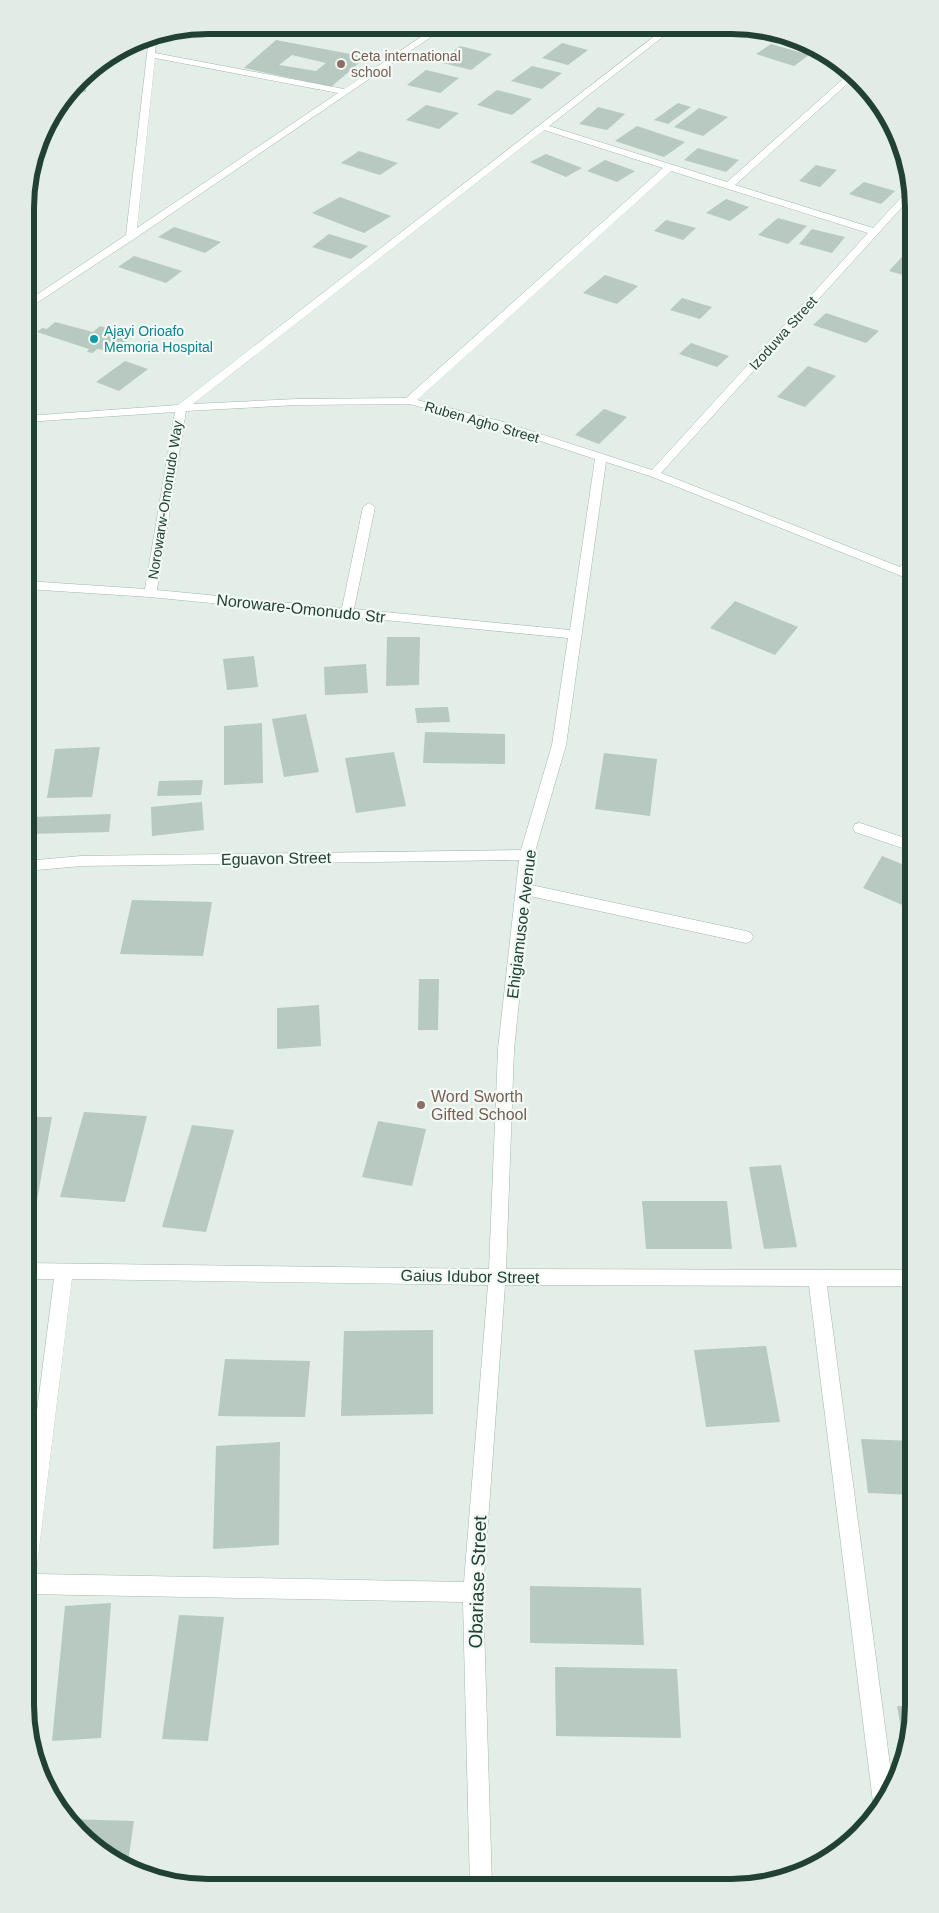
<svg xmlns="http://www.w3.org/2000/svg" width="939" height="1913" viewBox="0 0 939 1913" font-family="Arial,sans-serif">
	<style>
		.building { fill: #b7c9c0; fill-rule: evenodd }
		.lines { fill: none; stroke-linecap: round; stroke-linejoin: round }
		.minor-casing { stroke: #a4b7ae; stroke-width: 1 }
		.minor { fill: #fff; fill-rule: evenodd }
		.education-dot { fill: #8d6e63; stroke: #f3faf6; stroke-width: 2 }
		.culture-dot { fill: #0f9aa8; stroke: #f3faf6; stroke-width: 2 }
		.labels { text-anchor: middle; stroke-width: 4.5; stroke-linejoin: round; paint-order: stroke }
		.far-education-label { font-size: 14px; fill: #785e54; stroke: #f3faf6; text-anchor: start }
		.far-culture-label { font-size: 14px; fill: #0d838f; stroke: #f3faf6; text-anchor: start }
		.far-street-label { font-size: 14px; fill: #204134; stroke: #f3faf6 }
		.street-label { font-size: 16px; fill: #204134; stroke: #f3faf6 }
		.education-label { font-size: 16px; fill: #785e54; stroke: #f3faf6; text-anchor: start }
		.near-street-label { font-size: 19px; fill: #204134; stroke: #f3faf6 }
		.rim { fill: none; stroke: #204134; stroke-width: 6 }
	</style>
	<rect width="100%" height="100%" fill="#e2eee7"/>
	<g class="building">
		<path d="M276,40l90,17 -35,30 -87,-19zM292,55l34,8 -10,8 -37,-6z"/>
		<polygon points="562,43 588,50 568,65 542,58"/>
		<polygon points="771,44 809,55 794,66 756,54"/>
		<polygon points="460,46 492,54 471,70 439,62"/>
		<polygon points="532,66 562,73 542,89 511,81"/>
		<polygon points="426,70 459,78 440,93 407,85"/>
		<polygon points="77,84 86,84 86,92 70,93"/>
		<polygon points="497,90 532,99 512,115 477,105"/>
		<polygon points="678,103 691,107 668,124 654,120"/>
		<polygon points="426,105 459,113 439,129 406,120"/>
		<polygon points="598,107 625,114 607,130 579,124"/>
		<polygon points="699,108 728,117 703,136 674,127"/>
		<polygon points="637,126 685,142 664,157 615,141"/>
		<polygon points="698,148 739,160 726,172 684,160"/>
		<polygon points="359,151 398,163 380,175 341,163"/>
		<polygon points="546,154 582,168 566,177 530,162"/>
		<polygon points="605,160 635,171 617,182 587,171"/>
		<polygon points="816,165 837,170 820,187 799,181"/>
		<polygon points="864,182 895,191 881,204 849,194"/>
		<polygon points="340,197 391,216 364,233 312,213"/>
		<polygon points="726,199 749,207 730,221 706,213"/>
		<polygon points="778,218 807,226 788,244 758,235"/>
		<polygon points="666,220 696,228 683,240 654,231"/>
		<polygon points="174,227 221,242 205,253 158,237"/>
		<polygon points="812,229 845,237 832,253 799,244"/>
		<polygon points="329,234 368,246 351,259 312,247"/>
		<polygon points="911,247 914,248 914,278 889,271"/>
		<polygon points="134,256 182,271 166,283 118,267"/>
		<polygon points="605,275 638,286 617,304 583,293"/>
		<polygon points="682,298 712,307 700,319 670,310"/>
		<polygon points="826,313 879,331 866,343 813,325"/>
		<polygon points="55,322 93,332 100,326 134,336 123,344 113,342 104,350 97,349 93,353 87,352 89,349 37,332 42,328 47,329"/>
		<polygon points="691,343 729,356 717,367 679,354"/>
		<polygon points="125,361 148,369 119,391 96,382"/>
		<polygon points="808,366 836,376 805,407 777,397"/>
		<polygon points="604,409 627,417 599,444 575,435"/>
		<polygon points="735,601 798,627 775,655 710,628"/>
		<polygon points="387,637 420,637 419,685 386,686"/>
		<polygon points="254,656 258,687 227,690 223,659"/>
		<polygon points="366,664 368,693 325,695 324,667"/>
		<polygon points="448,707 450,722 417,723 415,708"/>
		<polygon points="306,714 319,772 284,777 272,719"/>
		<polygon points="262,723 263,783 224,785 224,726"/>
		<polygon points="425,732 505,734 505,764 423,763"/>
		<polygon points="100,747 92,797 47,798 55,749"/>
		<polygon points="394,752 406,806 356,813 345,758"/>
		<polygon points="604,753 657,759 650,816 595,809"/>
		<polygon points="203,780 201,795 157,796 159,781"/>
		<polygon points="202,802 204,830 152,836 151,807"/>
		<polygon points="111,814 109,832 29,834 32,817"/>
		<polygon points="882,856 914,869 914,910 863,888"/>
		<polygon points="132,900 212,902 203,956 120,954"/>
		<polygon points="419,979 439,979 438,1030 418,1030"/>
		<polygon points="319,1005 321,1046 277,1049 277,1008"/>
		<polygon points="84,1112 147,1116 125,1202 60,1197"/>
		<polygon points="26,1117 52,1117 34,1217 25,1218"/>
		<polygon points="378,1121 426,1129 412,1186 362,1177"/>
		<polygon points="192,1125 234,1130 206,1232 162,1227"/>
		<polygon points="781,1165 797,1247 764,1249 749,1167"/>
		<polygon points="642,1201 727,1201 732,1249 646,1249"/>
		<polygon points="433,1330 433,1414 341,1416 344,1331"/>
		<polygon points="766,1346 780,1422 706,1427 694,1350"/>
		<polygon points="225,1359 310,1361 305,1417 218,1416"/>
		<polygon points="861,1439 914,1441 914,1495 868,1493"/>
		<polygon points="280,1442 279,1545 213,1549 216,1446"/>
		<polygon points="530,1586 641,1588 644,1645 530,1643"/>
		<polygon points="111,1603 101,1738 52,1741 65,1606"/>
		<polygon points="179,1615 224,1617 208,1741 162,1739"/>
		<polygon points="555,1667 677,1669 681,1738 556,1736"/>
		<polygon points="897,1706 914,1706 914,1717 905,1752"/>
		<polygon points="67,1819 134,1821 127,1869 88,1843"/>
	</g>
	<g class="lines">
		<defs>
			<g id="minor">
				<path d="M437,26h10l-313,213 -108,71v-8l100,-67 23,-198 8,-1 -2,17 189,36zM155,58l183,35 -201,135z"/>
				<path d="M665,28h9l-125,98 178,56 125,-111 4,5 -121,109 138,43 35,-38 3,-1 1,7 -251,277 239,94 10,-13 4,-1v12l-4,6 4,2v8l-264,-105 -44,-14 -40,283 -32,110 -3,30 215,46 5,2 2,4 -2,4 -5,2 -216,-47 -16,153 -8,220 408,1v16h-87l66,502 -14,23 -3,-1 -3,-8 -64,-516 -304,-1 -22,307 9,295h-22l-7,-285 -438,-8v-90l29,-225h-29v-16l464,6 9,-220 21,-189 -438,6 -55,5v-10l55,-5 440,-6 31,-105 16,-107 -418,-41 -124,-8v-8l119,8 30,-177 -149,10v-6l152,-11zM544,130l119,38 -257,230 -109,1 -104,5zM671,171l197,62 -216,237 -152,-49 -83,-21zM409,404l83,21 103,34 -25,171 -216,-21 21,-102 -6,-4 -6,4 -21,101 -185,-18 29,-179 111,-6zM72,1279l416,6 -24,297 -428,-8z"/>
				<polygon points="860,823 914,841 914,852 855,832 853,828 855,824"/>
			</g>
		</defs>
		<use href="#minor" class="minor-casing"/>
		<use href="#minor" class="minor"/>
	</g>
	<g class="education-dot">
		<circle cx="341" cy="64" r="5"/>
		<circle cx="421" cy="1105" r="5"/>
	</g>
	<circle class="culture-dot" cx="94" cy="339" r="5"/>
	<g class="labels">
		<g class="far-education-label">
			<text x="351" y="61">Ceta international<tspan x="351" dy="16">school</tspan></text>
		</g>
		<g class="far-culture-label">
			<text x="104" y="336">Ajayi Orioafo<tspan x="104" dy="16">Memoria Hospital</tspan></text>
		</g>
		<g class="far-street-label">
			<text transform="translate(783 333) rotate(-48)" y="5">Izoduwa Street</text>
			<text transform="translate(482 422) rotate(16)" y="5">Ruben Agho Street</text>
			<text transform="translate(165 500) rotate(-81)" y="5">Norowarw-Omonudo Way</text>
		</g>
		<g class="street-label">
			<text transform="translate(301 608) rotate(6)" y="6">Noroware-Omonudo Str</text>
			<text transform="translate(276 858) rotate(-1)" y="6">Eguavon Street</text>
			<text transform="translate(521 924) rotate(-83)" y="6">Ehigiamusoe Avenue</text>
			<text transform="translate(470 1276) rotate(1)" y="6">Gaius Idubor Street</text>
		</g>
		<g class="education-label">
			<text x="431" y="1102">Word Sworth<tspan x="431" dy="18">Gifted School</tspan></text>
		</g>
		<g class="near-street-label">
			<text transform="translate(477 1582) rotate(-88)" y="7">Obariase Street</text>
		</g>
	</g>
	<path d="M0 0H939V1913H0ZM208 34H731A174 174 0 0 1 905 208V1705A174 174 0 0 1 731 1879H208A174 174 0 0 1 34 1705V208A174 174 0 0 1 208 34Z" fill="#e2ebe6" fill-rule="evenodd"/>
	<path class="rim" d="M208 34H731A174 174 0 0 1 905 208V1705A174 174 0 0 1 731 1879H208A174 174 0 0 1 34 1705V208A174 174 0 0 1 208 34Z"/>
</svg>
